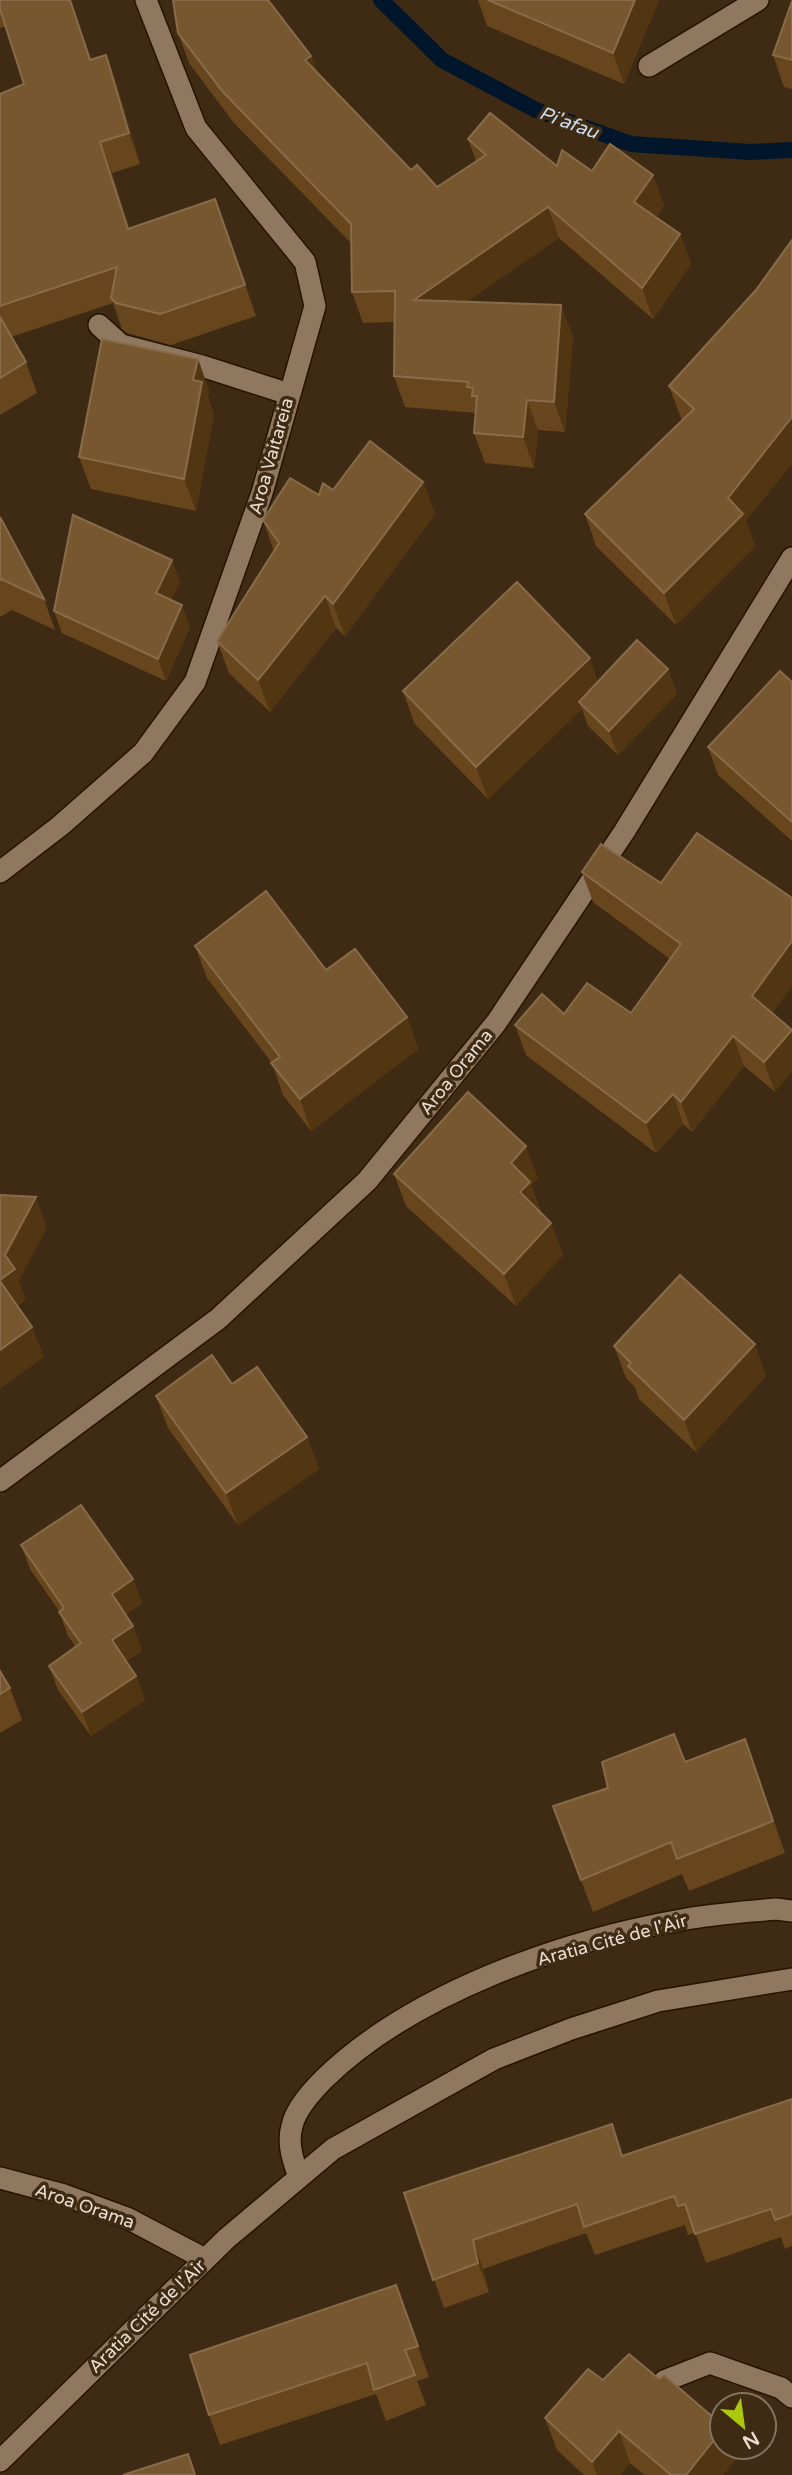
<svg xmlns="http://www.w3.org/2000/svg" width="792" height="2475" viewBox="0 0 792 2475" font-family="'Varela Round',sans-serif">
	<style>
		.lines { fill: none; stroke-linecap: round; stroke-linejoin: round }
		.stream { stroke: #02162b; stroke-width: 16 }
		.minor-casing { stroke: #261300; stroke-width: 24 }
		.minor { stroke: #907860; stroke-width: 21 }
		.wall { fill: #68461d }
		.shaded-wall { fill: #523511 }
		.building { fill: #765730; stroke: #886c49; stroke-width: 2 }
		.labels { text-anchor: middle; stroke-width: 7; stroke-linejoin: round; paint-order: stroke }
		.street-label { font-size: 18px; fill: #eaddd0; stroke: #3f2b14 }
		.water-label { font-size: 19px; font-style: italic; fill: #cbdcee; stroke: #3f2b14 }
	</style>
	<rect width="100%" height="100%" fill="#3f2b14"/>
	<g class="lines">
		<polyline class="stream" points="381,0 442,60 536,110 631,144 750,152 792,150"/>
		<defs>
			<g id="minor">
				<polyline points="649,66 758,0"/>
				<polyline points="99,325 121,345 202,366 289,394"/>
				<polyline points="0,872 60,826 143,753 195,682 262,493 315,306 305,262 196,128 146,0"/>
				<polyline points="0,1481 218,1319 367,1181 496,1023 624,832 792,558"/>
				<path d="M299,2177c-6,-16 -12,-34 -7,-51 4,-18 20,-35 33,-48 88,-85 237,-137 356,-158 31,-6 64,-8 95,-11l16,2"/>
				<polyline points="0,2178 64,2195 127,2218 205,2259"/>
				<polyline points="664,2381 710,2363 781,2388 792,2397"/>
				<polyline points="0,2461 226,2239 333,2149 494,2059 571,2029 658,2001 792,1979"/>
			</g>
		</defs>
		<use href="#minor" class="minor-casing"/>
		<use href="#minor" class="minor"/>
	</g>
	<g class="wall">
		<polygon points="0,0 70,0 91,59 106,55 117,85 140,164 112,173 129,228 226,229 256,316 171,345 127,333 122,329 113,303 11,337 26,362 37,393 0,415 0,94 24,84 6,26 0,28"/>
		<polygon points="478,0 659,0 624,84 487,26"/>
		<polygon points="792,1 792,89 784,87 773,55"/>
		<polygon points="178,33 311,56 317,73 411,170 437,187 476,161 468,139 557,166 592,171 653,175 664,206 656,217 680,234 691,264 653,319 559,238 466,302 573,336 565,432 538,430 534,468 485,463 474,433 476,413 405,407 394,376 394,322 363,323 352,292 351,243 234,123 189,63"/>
		<polygon points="756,290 746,521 755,546 676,625 596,546 585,514 682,420 681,418 669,386"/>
		<polygon points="198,359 209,391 208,398 214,414 196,511 91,489 79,457"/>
		<polygon points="423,482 435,514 345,636 336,628 270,712 229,673 217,641 274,551 263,520 333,490"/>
		<polygon points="0,517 44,599 55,630 12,610 0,617"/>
		<polygon points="180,582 171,600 190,627 166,681 62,633 54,611"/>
		<polygon points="668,669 677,694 618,755 588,726 582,709 488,799 414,723 403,691 598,681"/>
		<polygon points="792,682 792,841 718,775 708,747"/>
		<polygon points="582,872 792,986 772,1013 775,1092 744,1066 692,1132 683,1124 656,1153 526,1055 515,1025 564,1014 631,1013 670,959 593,902"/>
		<polygon points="195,946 326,970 407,1017 418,1049 311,1131 283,1095 272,1063 207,978"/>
		<polygon points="394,1174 538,1178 531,1185 542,1214 551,1223 563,1255 516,1306 406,1206"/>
		<polygon points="614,1346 766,1376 696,1452 639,1399 635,1387 626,1378"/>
		<polygon points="232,1384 307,1437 319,1469 238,1525 168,1428 156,1396"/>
		<polygon points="21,1545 133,1579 142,1603 125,1615 133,1626 142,1651 126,1661 136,1676 145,1700 91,1736 58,1690 49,1666 76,1647 68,1636 59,1611 30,1569"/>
		<polygon points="0,1671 10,1688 22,1720 0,1733"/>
		<polygon points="745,1739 785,1853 689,1891 682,1874 593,1912 553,1806 685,1762"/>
		<polygon points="792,2099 792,2246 785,2249 781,2237 706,2263 695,2232 688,2235 685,2225 595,2255 586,2233 483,2269 489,2292 444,2308 404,2193 623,2155"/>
		<polygon points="396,2285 429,2377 417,2381 426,2405 386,2421 376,2394 220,2445 209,2415"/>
		<polygon points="659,2379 722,2447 732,2447 736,2459 723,2475 645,2475 630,2463 620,2475 584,2475 557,2450 545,2418 603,2380"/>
	</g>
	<g class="shaded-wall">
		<polygon points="635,0 659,0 624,84 613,53"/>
		<polygon points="106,55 117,85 140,164 129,133"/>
		<polygon points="311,56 322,86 305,60"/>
		<polygon points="100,142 112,173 139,259 128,229"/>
		<polygon points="653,175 664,206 645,233 634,202"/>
		<polygon points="215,199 226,229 256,316 245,285"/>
		<polygon points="548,207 559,238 425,331 414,300"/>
		<polygon points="680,234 691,264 653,319 642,288"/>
		<polygon points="561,305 573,336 565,432 554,402"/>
		<polygon points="198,359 209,391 208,398 214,414 196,511 184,479 193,380"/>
		<polygon points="527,400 538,430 534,468 523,437"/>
		<polygon points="792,417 792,464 746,521 755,546 676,625 664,593 728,498"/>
		<polygon points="423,482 435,514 345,636 333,604"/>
		<polygon points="172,560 180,582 164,615 156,593"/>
		<polygon points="325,596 336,628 270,712 258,680"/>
		<polygon points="182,605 190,627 166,681 158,659"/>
		<polygon points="590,658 601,690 579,702 582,709 488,799 476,767"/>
		<polygon points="668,669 677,694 618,755 609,731"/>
		<polygon points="792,941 792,986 763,1026 752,996"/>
		<polygon points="407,1017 418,1049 311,1131 300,1099"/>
		<polygon points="792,1030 792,1072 775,1092 764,1062"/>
		<polygon points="733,1036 744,1066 692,1132 681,1102"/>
		<polygon points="673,1094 683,1124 656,1153 646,1123"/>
		<polygon points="526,1146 538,1178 531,1185 542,1214 520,1192 511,1163"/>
		<polygon points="36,1197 47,1228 19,1281 26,1300 11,1311 0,1282 5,1255"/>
		<polygon points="551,1223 563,1255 516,1306 504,1274"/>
		<polygon points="32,1327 44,1357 0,1389 0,1350"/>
		<polygon points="755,1344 766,1376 696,1452 684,1420"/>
		<polygon points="307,1437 319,1469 238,1525 226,1493"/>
		<polygon points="133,1579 142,1603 121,1618 112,1594"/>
		<polygon points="133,1626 142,1651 121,1664 112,1640"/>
		<polygon points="136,1676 145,1700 91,1736 82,1712"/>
		<polygon points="473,2240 483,2269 489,2292 478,2263"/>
		<polygon points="722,2430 722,2447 732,2447 736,2459 723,2475 686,2475"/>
		<polygon points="619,2431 630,2463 620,2475 597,2475 592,2462"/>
	</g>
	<g class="building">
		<polygon points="0,0 70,0 90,60 106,55 129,133 100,142 128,229 215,199 245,285 160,314 116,303 111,298 117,267 0,306 0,94 24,84 0,9"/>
		<polygon points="173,0 268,0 311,56 305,60 411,170 417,165 437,187 486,155 468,139 490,113 557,166 562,150 592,171 610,144 653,175 634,202 680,234 642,288 548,207 414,300 561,305 554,402 527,400 523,437 474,433 477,396 472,396 473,388 467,387 468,382 394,376 395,291 352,292 351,224 223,92 178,33"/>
		<polygon points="488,0 635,0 613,53"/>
		<polygon points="792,1 792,60 773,55"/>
		<polygon points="792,240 792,417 728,498 743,514 664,593 585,514 694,409 669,386 756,290"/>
		<polygon points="0,317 26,362 0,378"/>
		<polygon points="102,339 198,359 193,380 202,382 184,479 79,457"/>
		<polygon points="370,441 423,482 333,604 325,596 258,680 217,641 279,543 263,520 290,478 319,495 323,483 333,490"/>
		<polygon points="73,515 172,560 156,593 182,605 158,659 54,611"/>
		<polygon points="0,517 44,599 1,579 0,580"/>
		<polygon points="517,582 590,658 476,767 403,691"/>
		<polygon points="637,640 668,669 609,731 579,702"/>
		<polygon points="780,671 792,682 792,822 708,747"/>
		<polygon points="697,833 792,898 792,941 752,996 792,1030 764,1062 733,1036 681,1102 673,1094 646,1123 515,1025 542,994 564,1014 587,983 631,1013 681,944 582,872 601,844 661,883"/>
		<polygon points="266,891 326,970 355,949 407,1017 300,1099 271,1063 280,1057 195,946"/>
		<polygon points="468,1092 526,1146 511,1163 530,1182 520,1192 551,1223 504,1274 394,1174"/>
		<polygon points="0,1195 36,1197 5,1255 15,1269 0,1280"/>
		<polygon points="680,1275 755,1344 684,1420 628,1366 631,1363 614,1346"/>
		<polygon points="0,1281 32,1327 0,1350"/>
		<polygon points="212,1355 232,1384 257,1367 307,1437 226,1493 156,1396"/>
		<polygon points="81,1505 133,1579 112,1594 133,1626 112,1640 136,1676 82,1712 49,1666 81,1643 59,1612 64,1608 21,1545"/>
		<polygon points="0,1671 10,1688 0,1694"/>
		<polygon points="674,1734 685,1762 745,1739 773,1821 677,1859 671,1842 581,1880 553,1806 608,1788 602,1762"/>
		<polygon points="792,2099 792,2214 775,2220 771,2209 695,2234 685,2204 678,2206 674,2196 584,2227 577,2204 473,2240 478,2263 433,2280 404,2193 612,2124 622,2156"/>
		<polygon points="396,2285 418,2346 405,2350 415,2375 374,2390 367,2363 209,2415 190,2355"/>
		<polygon points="629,2354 659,2379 664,2375 722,2425 722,2430 686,2475 671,2475 619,2431 592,2462 545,2418 588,2369 603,2380"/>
		<polygon points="188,2454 195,2475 123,2475"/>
	</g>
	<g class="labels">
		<g class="street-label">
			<text transform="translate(271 456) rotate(-74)" y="6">Aroa Vaitareia</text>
			<text transform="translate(456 1072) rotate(-51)" y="6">Aroa Orama</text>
			<text transform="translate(612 1940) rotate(-15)" y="6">Aratia Cité de l'Air</text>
			<text transform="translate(85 2206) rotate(19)" y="6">Aroa Orama</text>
			<text transform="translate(147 2316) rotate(-44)" y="6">Aratia Cité de l'Air</text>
		</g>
		<g class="water-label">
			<text transform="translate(569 122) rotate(20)" y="7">Pi'afau</text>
		</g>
	</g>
	<g transform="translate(743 2426) rotate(151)"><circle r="33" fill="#3f2b14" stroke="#83725f" stroke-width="2"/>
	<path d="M0-5L12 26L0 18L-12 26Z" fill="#adc60e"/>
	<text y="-10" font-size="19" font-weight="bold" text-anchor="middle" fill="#eaddd0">N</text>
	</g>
</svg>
